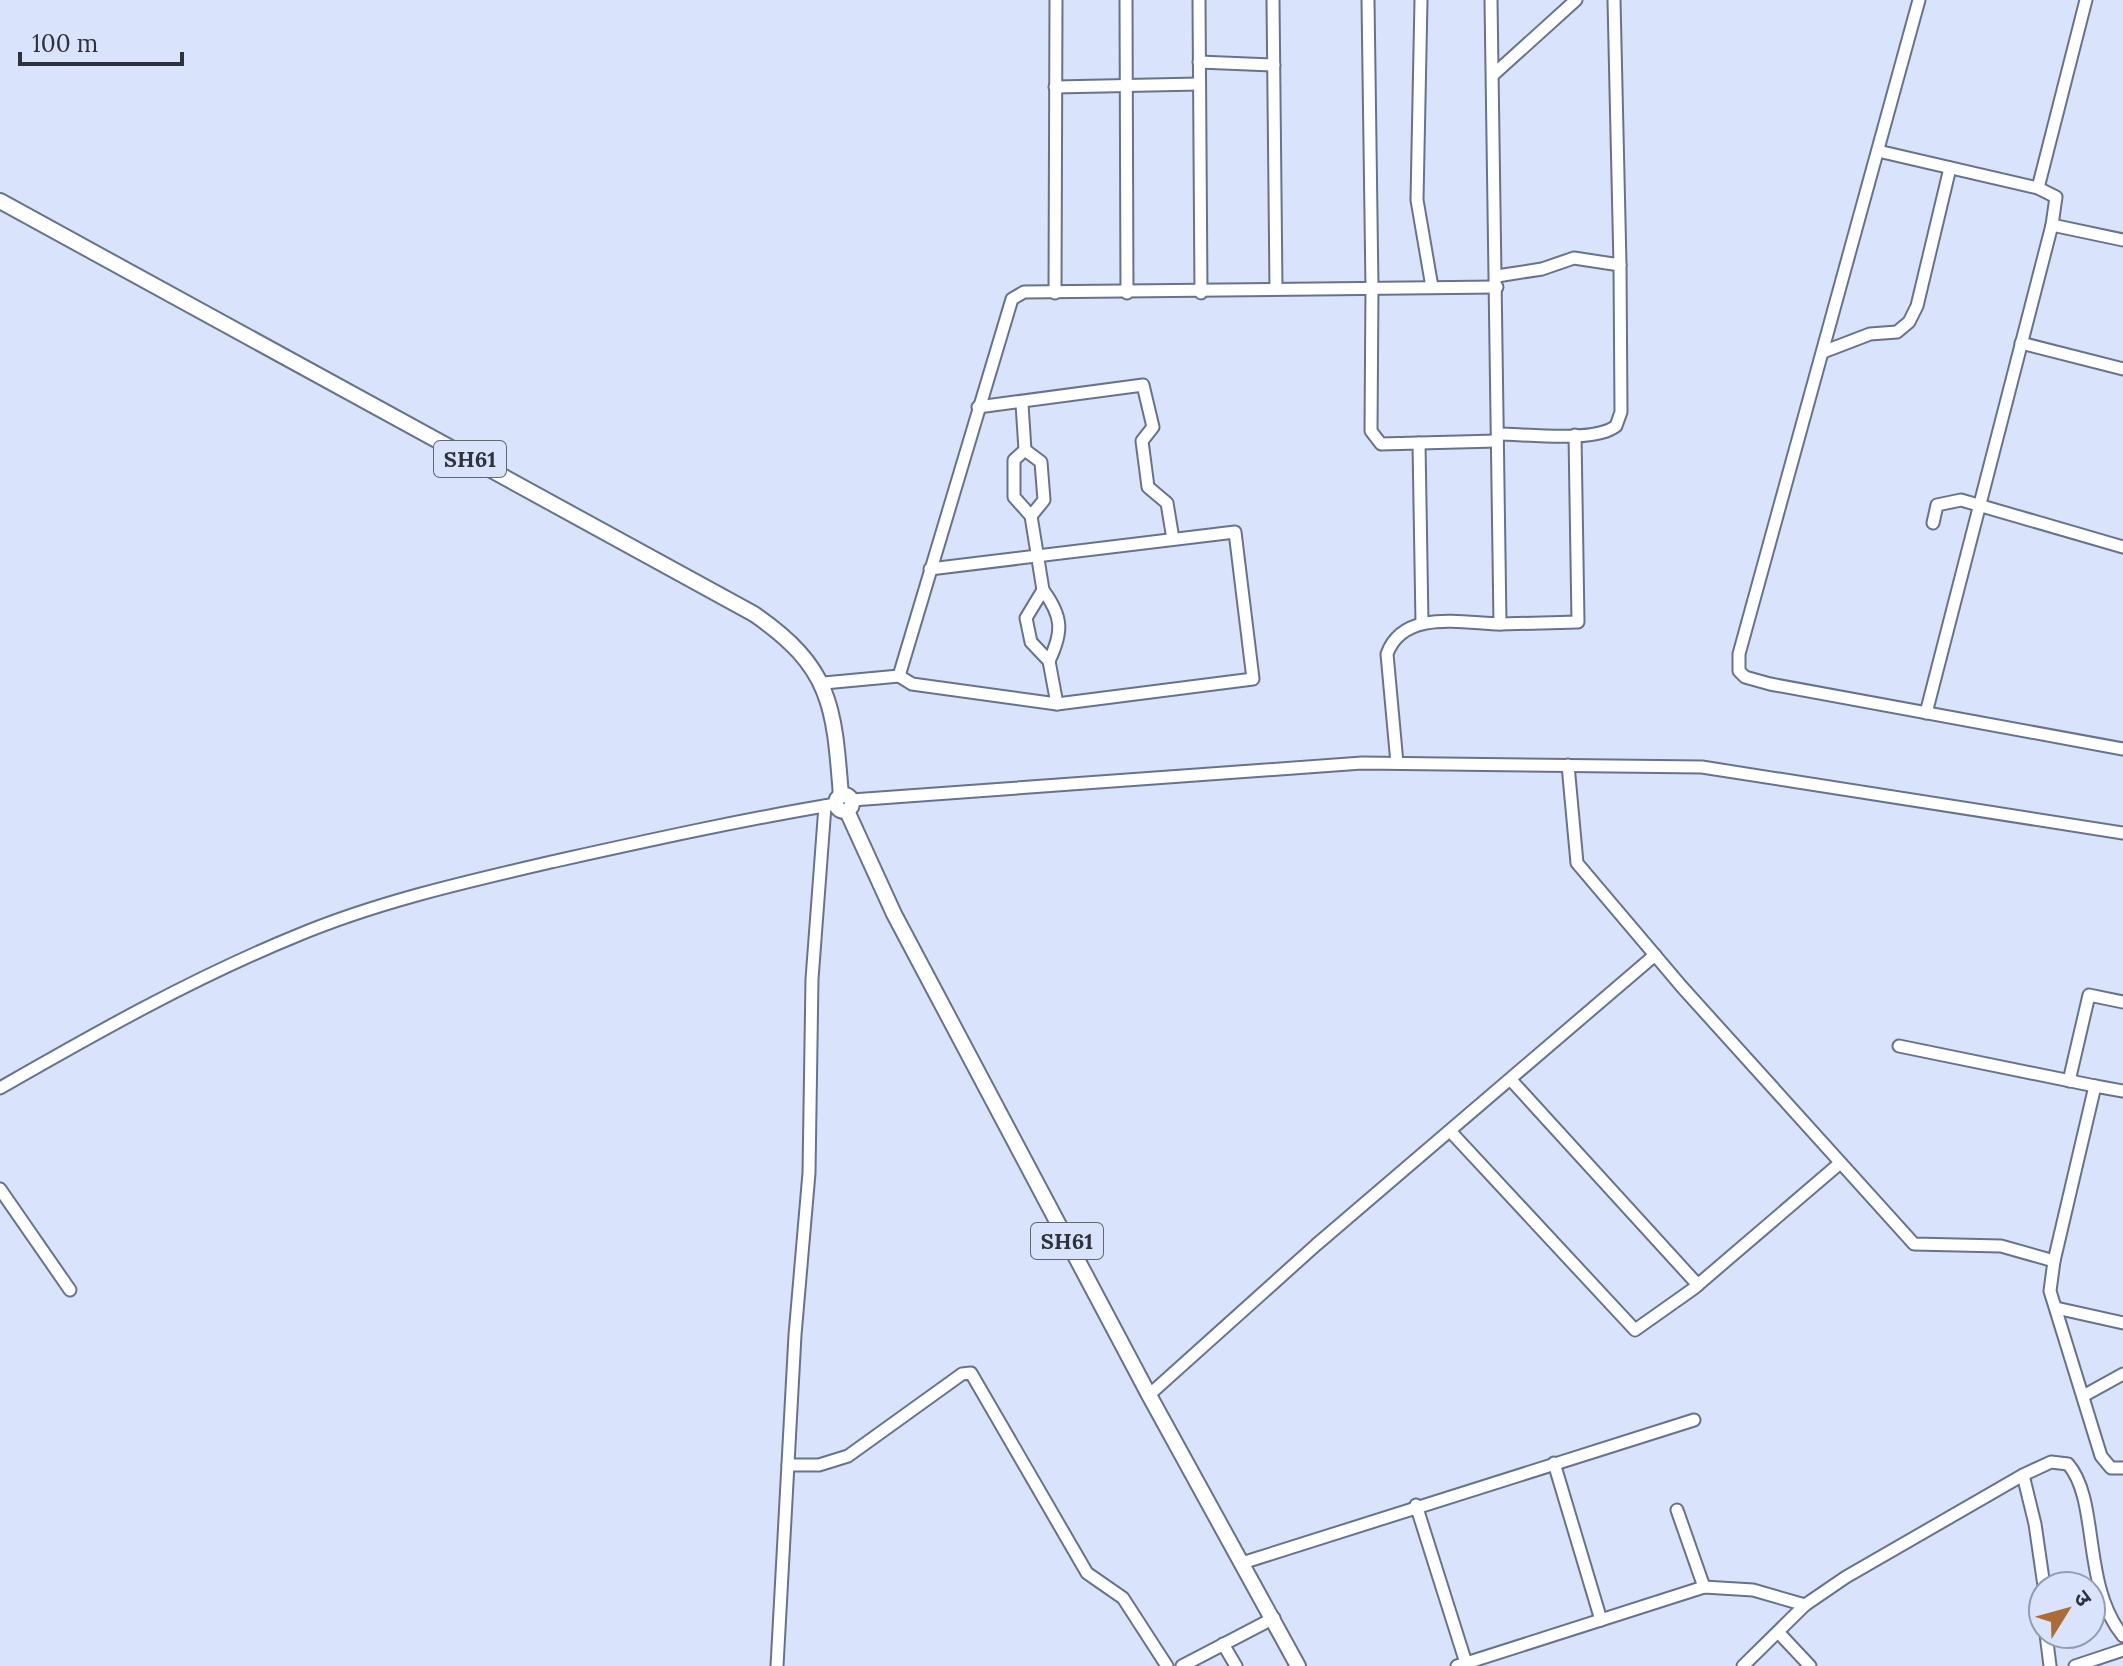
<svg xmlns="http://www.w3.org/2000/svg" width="2123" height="1666" viewBox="0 0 2123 1666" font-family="Lora,'Noto Sans Devanagari',serif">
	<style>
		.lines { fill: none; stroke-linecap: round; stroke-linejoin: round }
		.minor-casing { stroke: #67728c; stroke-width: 15 }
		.major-casing { stroke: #67728c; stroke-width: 18 }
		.minor { stroke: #fff; stroke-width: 11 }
		.major { stroke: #fff; stroke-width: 14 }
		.labels { text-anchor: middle; stroke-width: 8; stroke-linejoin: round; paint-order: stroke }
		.shield { fill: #d9e3fb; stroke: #616776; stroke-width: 2 }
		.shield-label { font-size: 22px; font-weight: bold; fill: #2d323d }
	</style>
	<rect width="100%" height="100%" fill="#d9e3fb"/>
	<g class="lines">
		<defs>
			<g id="minor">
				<polyline points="1126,0 1127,293"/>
				<polyline points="1199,0 1201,293"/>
				<polyline points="1273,0 1276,289"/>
				<polyline points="1368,0 1372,288 1371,431 1381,444 1419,443 1422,623"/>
				<polyline points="1421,0 1417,200 1432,287"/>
				<polyline points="1919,0 1739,654 1739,671 1745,677 1770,684 2123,749"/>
				<polyline points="1199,62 1274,65"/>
				<polyline points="1493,75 1576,0"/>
				<polyline points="1055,87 1199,84"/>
				<polyline points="1878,151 2038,188 2086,0"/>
				<polyline points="2038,188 2056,197 2052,225 2123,240"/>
				<polyline points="1497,276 1542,269 1574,258 1620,265 1614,0"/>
				<polyline points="1055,293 1056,0"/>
				<polyline points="2021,343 2123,369"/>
				<polyline points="1823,352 1870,334 1897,332 1909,322 1917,306 1950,168"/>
				<polyline points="1022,404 1025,450 1014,460 1014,497 1031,516 1043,590 1026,618 1031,642 1049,661 1057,704"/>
				<polyline points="978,407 1143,385 1153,427 1142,441 1148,487 1167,503 1173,539"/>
				<path d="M1498,434c28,0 96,9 118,-8l5,-14 -1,-147"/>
				<polyline points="1419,443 1497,441"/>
				<polyline points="1025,450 1041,462 1044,500 1031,516"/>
				<polyline points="1933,523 1937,505 1961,500 2123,547"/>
				<path d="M1043,590c20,27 20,42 6,71"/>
				<polyline points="1500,624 1578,622 1575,435"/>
				<polyline points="899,676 912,684 1057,704 1253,679 1235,532 930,569"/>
				<polyline points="824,683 899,676 1012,299 1024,292 1497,287"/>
				<polyline points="1926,713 2052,225"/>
				<path d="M1397,763l-10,-109c16,-45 75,-31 113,-30l-9,-624"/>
				<polyline points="1568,765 1577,863 1682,987 1914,1244 2001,1246 2054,1261 2095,1086 2123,1091"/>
				<polyline points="852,800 1362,763 1702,767 2123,833"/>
				<polyline points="1899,1046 2095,1086"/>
				<polyline points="1511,1080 1698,1285"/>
				<polyline points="2069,1081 2089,995 2123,1002"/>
				<path d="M0,1088c96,-55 193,-110 296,-152 81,-34 169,-54 255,-74 95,-21 189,-42 285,-58"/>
				<polyline points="1451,1132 1635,1330 1693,1289 1839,1164"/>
				<polyline points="0,1189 70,1290"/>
				<polyline points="2054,1261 2050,1291 2101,1456 2111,1468 2123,1468"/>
				<polyline points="2056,1308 2123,1323"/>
				<polyline points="1149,1395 1316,1245 1655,955"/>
				<polyline points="2085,1395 2123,1374"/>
				<polyline points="1554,1463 1601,1620"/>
				<polyline points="788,1465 819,1465 848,1456 962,1374 971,1373 1087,1573 1123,1598 1167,1666"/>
				<polyline points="2023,1475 2035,1524 2044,1586"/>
				<polyline points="1416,1505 1466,1663"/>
				<polyline points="1677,1510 1704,1587"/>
				<polyline points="1242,1563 1694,1420"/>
				<polyline points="1779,1633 1810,1666"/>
				<polyline points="2046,1634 2050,1666"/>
				<polyline points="1223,1644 1236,1666"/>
				<polyline points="777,1666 795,1335 809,1173 812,979 825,806"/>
				<polyline points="1182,1666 1274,1618"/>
				<polyline points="1457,1666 1704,1587 1753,1590 1805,1605"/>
				<path d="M1743,1666l62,-61 41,-28 177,-102 28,-13 17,2c32,37 13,121 55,172"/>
				<polyline points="2075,1666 2123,1650"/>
			</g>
			<g id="major">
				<path d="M0,201l754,413c78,54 80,92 87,182"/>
				<circle cx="844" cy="803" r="8"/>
				<polyline points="847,811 894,914 1149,1395 1298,1666"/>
			</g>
		</defs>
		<use href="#minor" class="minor-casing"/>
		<use href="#major" class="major-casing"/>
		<use href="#minor" class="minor"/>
		<use href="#major" class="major"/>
	</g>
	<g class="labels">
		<g class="shield">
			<rect x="434" y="441" width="72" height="36" rx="6"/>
			<rect x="1031" y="1223" width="72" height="36" rx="6"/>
		</g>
		<g class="shield-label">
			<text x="470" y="467">SH61</text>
			<text x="1067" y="1249">SH61</text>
		</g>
	</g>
	<g transform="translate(2067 1610) rotate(53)"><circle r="38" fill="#d9e3fb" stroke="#949caf" stroke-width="2"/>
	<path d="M0-6L14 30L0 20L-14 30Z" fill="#ac6c35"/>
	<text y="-12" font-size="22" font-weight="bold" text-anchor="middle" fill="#2d323d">उ</text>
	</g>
	<path d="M20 52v12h162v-12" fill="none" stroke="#2d323d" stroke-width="4"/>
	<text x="32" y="52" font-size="24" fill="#2d323d" stroke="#d9e3fb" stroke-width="6" paint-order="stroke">100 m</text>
</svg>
